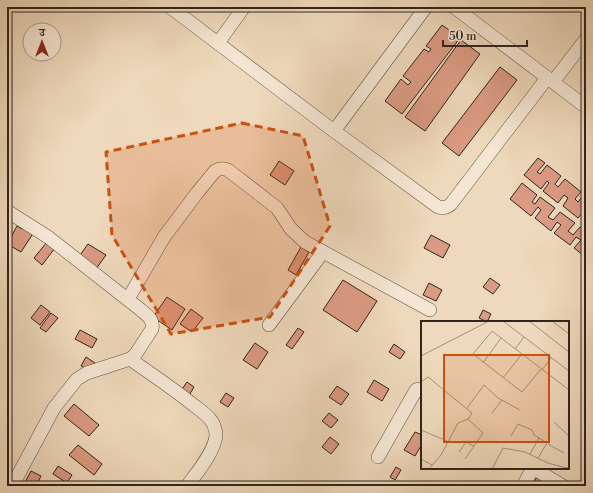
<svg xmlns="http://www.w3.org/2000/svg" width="593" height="493" viewBox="0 0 593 493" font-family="'Libre Bodoni','Noto Serif Devanagari',serif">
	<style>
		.building { fill: #db9a82; stroke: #2f251c }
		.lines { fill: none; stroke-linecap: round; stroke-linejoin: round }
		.street-casing { stroke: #5f5244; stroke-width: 14 }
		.street { stroke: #f5e6d3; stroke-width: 13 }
		.marked { fill: #cc510e; fill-opacity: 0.2; stroke: #cc510e; stroke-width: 3; stroke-dasharray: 8 5; stroke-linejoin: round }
		.inset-road { fill: none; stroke: #a2917c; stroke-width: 1 }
		.view { fill: #cc510e; fill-opacity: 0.15; stroke: #cc510e; stroke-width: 2 }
		.inset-edge { fill: none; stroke: #2f251c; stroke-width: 2 }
	</style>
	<rect width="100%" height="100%" fill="#efd9bc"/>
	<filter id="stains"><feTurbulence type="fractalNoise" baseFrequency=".005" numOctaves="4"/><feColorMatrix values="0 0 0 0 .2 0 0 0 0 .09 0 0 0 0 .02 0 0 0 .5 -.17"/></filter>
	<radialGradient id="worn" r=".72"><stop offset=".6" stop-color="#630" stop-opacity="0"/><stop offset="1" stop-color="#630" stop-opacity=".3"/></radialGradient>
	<g class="building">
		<polygon points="442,25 460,38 402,114 385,101 401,79 408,85 411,82 403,76 424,49 429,52 431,49 426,46"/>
		<polygon points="461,40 480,54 425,131 405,117"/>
		<polygon points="500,67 517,80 459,156 442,143"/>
		<polygon points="538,158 545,163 537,172 540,174 547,165 561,176 555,184 558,187 565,179 581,192 575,199 578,202 584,194 586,196 586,211 585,210 578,218 563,206 568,198 564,195 558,203 543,191 549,183 547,181 541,189 524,175"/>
		<polygon points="279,161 294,171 285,185 270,175"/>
		<polygon points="522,183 537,195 532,202 535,204 540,197 555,208 548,217 553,220 560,212 575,223 568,231 573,235 580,227 586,232 586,252 583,255 574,248 581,240 576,237 570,245 554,233 561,225 557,222 551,231 535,218 541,210 538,207 531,216 510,199"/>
		<polygon points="17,226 22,229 24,226 34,232 21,252 7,244"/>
		<polygon points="431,235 450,245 443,258 424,248"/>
		<polygon points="47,242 55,248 42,265 34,258"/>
		<polygon points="88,244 106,255 96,269 78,258"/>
		<polygon points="301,247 309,252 296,275 288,270"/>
		<polygon points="490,278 500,285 493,294 483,287"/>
		<polygon points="343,280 377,301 357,332 323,310"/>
		<polygon points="429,283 442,290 436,301 423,295"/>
		<polygon points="167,297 185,309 172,330 153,317"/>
		<polygon points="41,305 50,312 40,325 31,318"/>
		<polygon points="191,309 203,318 192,332 180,324"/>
		<polygon points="483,310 491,314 487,322 479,318"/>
		<polygon points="51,313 58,318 46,332 40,328"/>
		<polygon points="298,328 304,332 292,349 286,345"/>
		<polygon points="80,330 97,339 92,348 75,339"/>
		<polygon points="255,343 268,352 257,369 243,360"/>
		<polygon points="394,344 405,352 400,359 389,352"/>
		<polygon points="86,357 95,363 90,371 81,366"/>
		<polygon points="374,380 389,389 382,401 367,392"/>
		<polygon points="187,382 194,387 188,397 180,392"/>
		<polygon points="337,386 349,394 341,405 329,397"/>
		<polygon points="226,393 234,398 228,407 220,402"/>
		<polygon points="74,404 99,425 89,436 64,416"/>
		<polygon points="329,413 338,420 331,428 322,421"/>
		<polygon points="415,432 422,435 422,444 415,456 404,450"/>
		<polygon points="330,437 339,444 331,454 322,447"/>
		<polygon points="78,445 102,464 94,475 69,455"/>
		<polygon points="58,466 72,475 67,483 53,474"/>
		<polygon points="396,467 401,470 395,480 390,477"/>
		<polygon points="31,471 41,476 36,486 23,486"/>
		<polygon points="538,476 546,482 543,486 531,486"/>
	</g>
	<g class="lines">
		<defs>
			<g id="street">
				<path d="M170,7l160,121 108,79c6,1 9,1 13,-3l96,-126"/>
				<polyline points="454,7 586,107"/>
				<polyline points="218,43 244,7"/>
				<polyline points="553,82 586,39"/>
				<polyline points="334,131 426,7"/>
				<path d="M7,211l41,26 93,73c7,6 13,10 11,19l-17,26 -5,4 -43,14 -10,6 -23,29 -37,69 -4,9"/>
				<path d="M128,299l36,-62 33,-44 18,-22c5,-3 8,-3 13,-1l49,38 14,21 14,13 125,68"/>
				<polyline points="269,325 323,252"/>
				<path d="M130,359c21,15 41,28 61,44 6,5 14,10 19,16 3,3 5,9 6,14 1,16 -20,41 -29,53"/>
				<polyline points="378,457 416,390 418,389 422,391"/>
				<polyline points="523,486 533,468 563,486"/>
			</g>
		</defs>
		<use href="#street" class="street-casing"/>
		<use href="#street" class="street"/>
	</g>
	<path class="marked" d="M242,123l61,13 27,90 -60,91 -99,17 -59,-99 -6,-83z"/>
	<g transform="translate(421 321)">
		<rect width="148" height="148" fill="#efd9bc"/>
		<path class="inset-road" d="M82,0l66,50M108,0l40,31M131,0l17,13M94,28l9,-12M0,35l68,-35M62,42l18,-25M120,48l-19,23 -49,-38 19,-23 77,59M121,49l9,-12M82,57l19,-24M0,61l7,-5 44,36 -4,6 -10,4 -17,32 -12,14M46,87l17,-23 14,13 22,12M71,92l10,-13M133,101l15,14M0,109l26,11M90,115l7,-12 14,6 2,5 13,8 -9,15M127,123l16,9M38,131l7,-10 8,4M109,133l9,-16M0,138l11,6M44,138l18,-26 -15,-14M71,148l11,-21 22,4 23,11 18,5 3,-1"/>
		<path class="view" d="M23,34h105v87h-105z"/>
		<rect width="148" height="148" class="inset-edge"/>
	</g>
	<rect width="593" height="493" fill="none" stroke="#efd9bc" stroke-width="24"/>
	<rect x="8" y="8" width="577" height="477" fill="none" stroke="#2f251c" stroke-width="2"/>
	<rect x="12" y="12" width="569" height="469" fill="none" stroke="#2f251c"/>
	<g transform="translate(42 42)"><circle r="19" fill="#f5e6d3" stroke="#a6998a"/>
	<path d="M0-3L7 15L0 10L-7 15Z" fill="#8f2418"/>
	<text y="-6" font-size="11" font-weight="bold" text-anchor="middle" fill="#2f251c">उ</text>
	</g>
	<path d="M443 40v6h84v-6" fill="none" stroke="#2f251c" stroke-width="2"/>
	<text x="449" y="40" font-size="12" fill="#2f251c" stroke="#f5e6d3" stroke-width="3" paint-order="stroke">50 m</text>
	<rect width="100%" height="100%" filter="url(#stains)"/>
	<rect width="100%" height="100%" fill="url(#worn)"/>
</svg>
